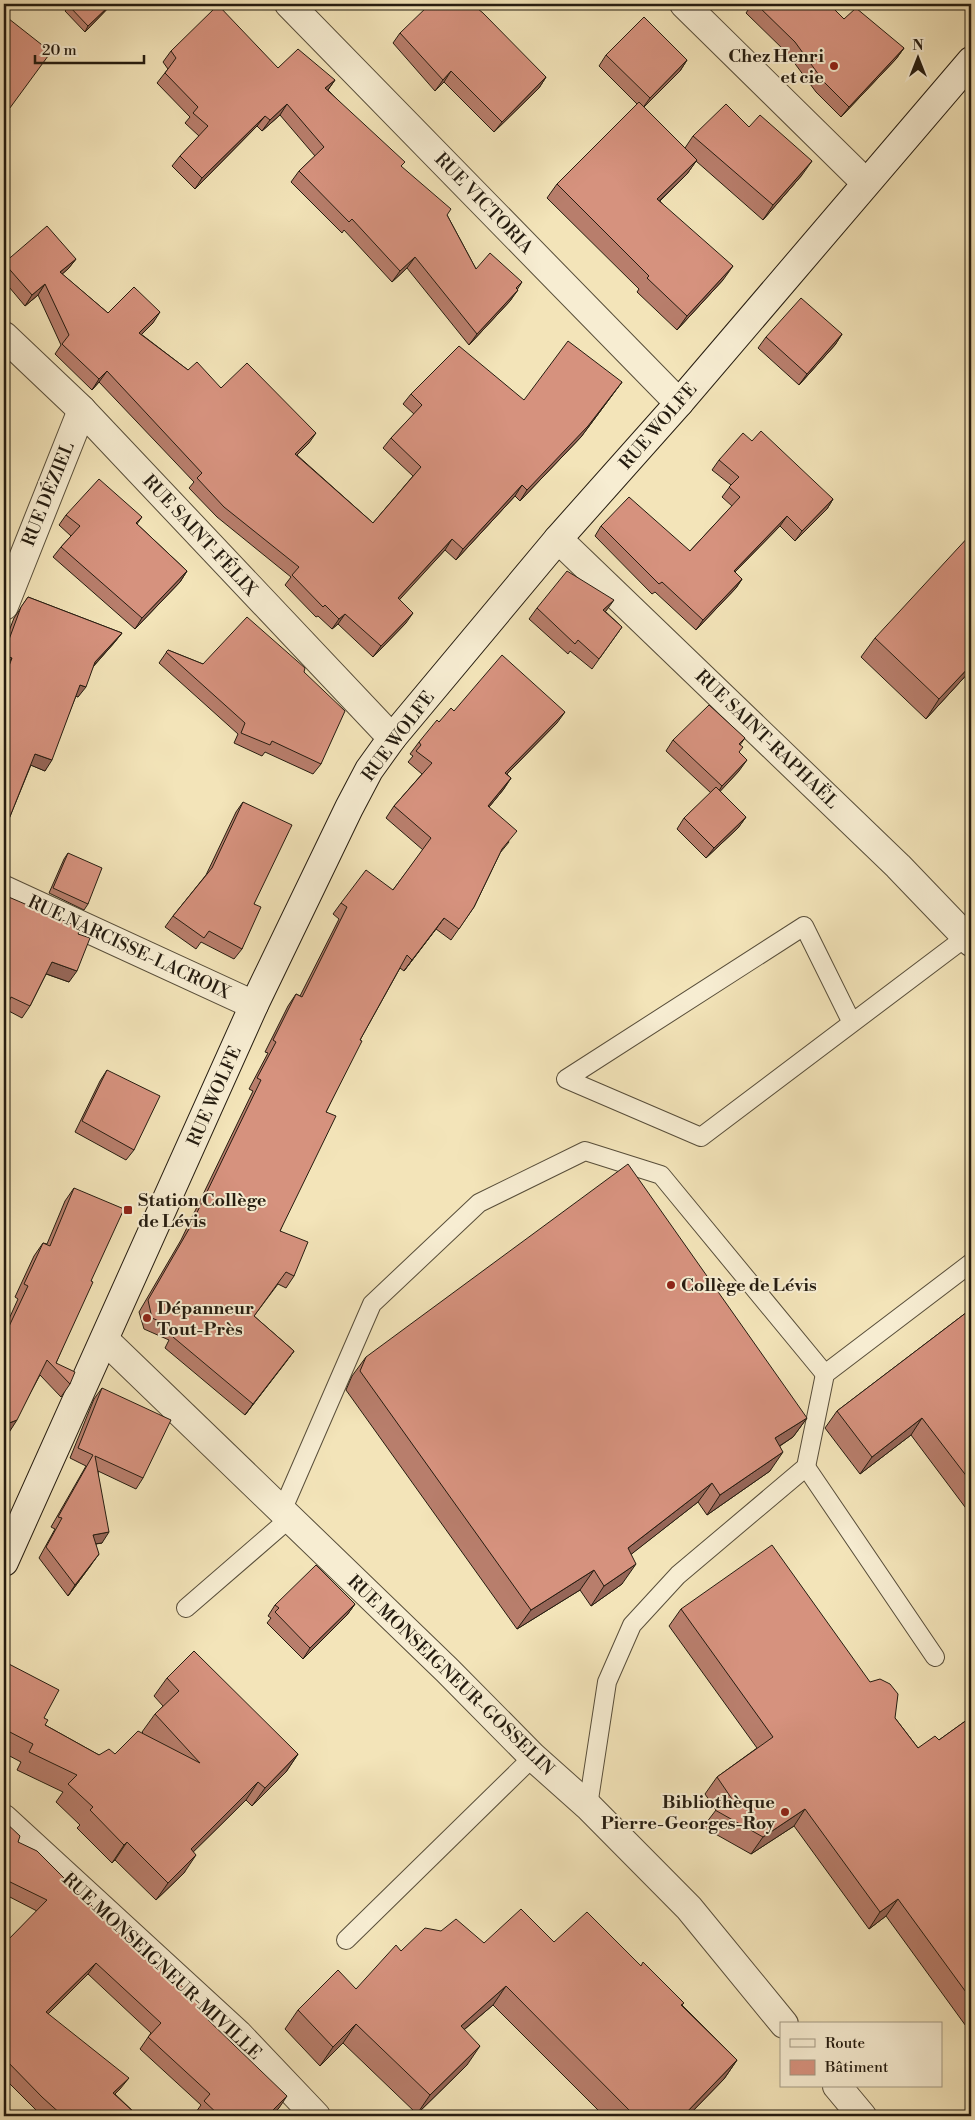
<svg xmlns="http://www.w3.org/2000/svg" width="975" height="2120" viewBox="0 0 975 2120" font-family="'Libre Bodoni',serif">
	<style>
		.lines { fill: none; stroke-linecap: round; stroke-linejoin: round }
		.lane-casing { stroke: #584e3a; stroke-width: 20 }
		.street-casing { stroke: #584e3a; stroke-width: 30 }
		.secondary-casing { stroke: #251c10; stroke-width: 30 }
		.lane { stroke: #f7edd2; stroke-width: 18 }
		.street { stroke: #f7edd2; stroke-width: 28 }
		.secondary { stroke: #f7edd2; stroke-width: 28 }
		.wall { fill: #b87e6c; stroke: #251c10 }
		.shaded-wall { fill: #966658; stroke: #251c10 }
		.building { fill: #d6927e; stroke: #251c10 }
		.poi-dot { fill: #8f2418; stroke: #f7edd2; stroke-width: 2 }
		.labels { text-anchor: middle; stroke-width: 4; stroke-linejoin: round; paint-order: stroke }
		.poi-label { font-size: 18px; font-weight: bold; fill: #251c10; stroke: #f7edd2; text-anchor: start }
		.street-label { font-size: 18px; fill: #251c10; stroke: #f7edd2 }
	</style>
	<rect width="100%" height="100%" fill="#f3e4b9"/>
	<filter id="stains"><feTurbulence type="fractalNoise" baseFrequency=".004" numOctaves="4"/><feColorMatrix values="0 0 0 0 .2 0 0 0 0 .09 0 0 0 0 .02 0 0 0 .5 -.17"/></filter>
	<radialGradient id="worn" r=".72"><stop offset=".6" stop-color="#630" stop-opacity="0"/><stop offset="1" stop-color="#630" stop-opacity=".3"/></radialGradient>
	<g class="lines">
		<defs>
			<g id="lane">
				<polyline points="852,1023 804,926 566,1079 701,1137 966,937"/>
				<polyline points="806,1467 935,1657"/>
				<polyline points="282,1511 372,1304 479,1203 585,1151 661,1175 825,1374"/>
				<polyline points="186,1608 290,1518"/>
				<polyline points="588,1806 607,1682 632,1625 678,1575 806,1467 825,1374 971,1263"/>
				<polyline points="346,1940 533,1757"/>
			</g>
			<g id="street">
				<polyline points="289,4 679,403"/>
				<polyline points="684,4 866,183"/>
				<polyline points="4,336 82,410 392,738"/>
				<polyline points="558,539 898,866 971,942"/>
				<polyline points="4,606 82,410"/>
				<polyline points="4,890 254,1005"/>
				<polyline points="105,1340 447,1670 533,1757 588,1806 689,1908 784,2024"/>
				<polyline points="4,1819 238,2034 316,2116"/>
				<polyline points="837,2086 862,2116"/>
			</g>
			<polyline id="secondary" points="4,1562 254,1005 349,808 369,770 392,738 558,539 679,403 971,61"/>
		</defs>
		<use href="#lane" class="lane-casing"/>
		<use href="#street" class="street-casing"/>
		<use href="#secondary" class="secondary-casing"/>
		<use href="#lane" class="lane"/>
		<use href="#street" class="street"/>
		<use href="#secondary" class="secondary"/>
	</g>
	<g class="wall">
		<polygon points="71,4 112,4 85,32 65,11"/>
		<polygon points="742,4 829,4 844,19 904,48 896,59 841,117 816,92 787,53 746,13 748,10"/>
		<polygon points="400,33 546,77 539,88 494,132 444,82 435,91 393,43"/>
		<polygon points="171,51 278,68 335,80 328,90 447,215 476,269 522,282 510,301 469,345 407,268 392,282 344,230 342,233 291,182 299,171 315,156 280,115 262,131 257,126 195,189 172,166 180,156 199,136 185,123 190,117 157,83 168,69 163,62"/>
		<polygon points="606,55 687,60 680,71 644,107 685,148 693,136 749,127 802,175 763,220 696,161 687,174 660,201 723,280 677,330 637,292 639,289 547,198 557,184 637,104 599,66"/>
		<polygon points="76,259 68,269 62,274 108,313 153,323 141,334 188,370 221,388 309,443 297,455 373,523 413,476 383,448 391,438 414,414 403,404 411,394 524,400 622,382 581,437 520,501 515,496 456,560 445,550 399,599 406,623 373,657 338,624 332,629 318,616 316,617 285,585 291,577 217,517 189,488 194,482 99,382 92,390 55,354 61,345 38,295 25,306 4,281 4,263"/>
		<polygon points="842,334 835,345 799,385 758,348 766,337"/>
		<polygon points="752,441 833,499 827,509 795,541 780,526 735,572 742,579 736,588 696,630 655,592 652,594 595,536 601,526 690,551 732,506 722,497 731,485 712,470 719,460"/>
		<polygon points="66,515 142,517 137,524 187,571 180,582 135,629 53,557 61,547 71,536 59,525"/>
		<polygon points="28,597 122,633 114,643 93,667 78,697 76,696 45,771 31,765 4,831 4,644 14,618"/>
		<polygon points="537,608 605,611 622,627 592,669 570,651 568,654 529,619"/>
		<polygon points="875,638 971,670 926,719 861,657"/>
		<polygon points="168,650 203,664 304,672 321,764 313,774 265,752 262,756 234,743 238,734 159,663"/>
		<polygon points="454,711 557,723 507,774 511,778 503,790 489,807 509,842 500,853 474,907 451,940 436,929 404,971 400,968 360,1040 326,1112 280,1231 294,1276 286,1288 278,1284 254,1316 294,1351 245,1415 165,1348 169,1340 144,1329 139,1312 181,1240 253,1091 249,1089 268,1053 265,1052 288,1006 296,994 300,996 339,919 333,914 341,903 393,890 423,850 386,818 394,806 422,774 408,762 413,756 410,754 419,742 439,722"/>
		<polygon points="745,738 740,745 739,752 739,771 720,791 746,817 738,828 706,858 677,829 684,818 711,793 666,751 673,740"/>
		<polygon points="243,802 254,904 242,949 234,959 201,942 196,949 165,927 173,916 206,875 236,812"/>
		<polygon points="68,853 88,904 84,910 49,893 64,859"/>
		<polygon points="4,895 78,934 69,982 46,974 30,1006 22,1018 5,1009"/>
		<polygon points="107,1070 134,1150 126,1160 75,1132 100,1081"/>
		<polygon points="74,1188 91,1281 56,1363 70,1384 61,1397 40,1375 8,1434 4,1435 4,1330 18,1299 15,1297 34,1256 43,1243 47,1244 65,1201"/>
		<polygon points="971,1309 971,1515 911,1435 860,1474 825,1428 837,1411"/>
		<polygon points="366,1357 807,1418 793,1437 780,1446 770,1471 707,1515 698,1502 631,1554 622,1584 591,1606 580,1590 517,1629 346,1390 352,1376"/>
		<polygon points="102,1388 143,1478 136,1489 98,1471 102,1543 96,1544 91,1565 68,1596 39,1558 55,1529 51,1527 86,1466 70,1458 94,1399"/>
		<polygon points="355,1604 347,1615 303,1659 267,1623 271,1618 268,1616 275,1605"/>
		<polygon points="681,1609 895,1718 918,1748 939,1740 971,1717 971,2033 886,1916 869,1929 794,1826 751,1854 703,1827 716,1810 705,1794 717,1777 757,1748 669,1626"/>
		<polygon points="7,1663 44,1718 45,1725 99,1755 115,1754 143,1733 142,1732 155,1714 163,1706 154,1696 167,1678 298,1754 286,1772 252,1806 246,1800 193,1852 184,1873 156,1900 115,1860 112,1863 77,1828 80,1825 56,1802 63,1792 17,1770 21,1762 4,1753 4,1668"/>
		<polygon points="4,1821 18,1842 124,1938 211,2014 207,2019 279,2108 271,2116 200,2116 196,2112 201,2105 140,2049 151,2033 88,1974 48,2014 120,2089 115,2094 138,2116 42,2116 4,2078 4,1944 37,1911 4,1894"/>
		<polygon points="554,1942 641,1966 684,2003 682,2005 737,2060 724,2079 688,2116 604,2116 493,2005 464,2030 467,2065 417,2114 343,2043 320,2066 285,2029 298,2010 356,1989 401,1951 484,1943"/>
	</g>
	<g class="shaded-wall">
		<polygon points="111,4 112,4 85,32 88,26"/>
		<polygon points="904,48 896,59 841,117 849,107"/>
		<polygon points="687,60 680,71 642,109 650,98"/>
		<polygon points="451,71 444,82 435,91 443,80"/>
		<polygon points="546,77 539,88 494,132 502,122"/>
		<polygon points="335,80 327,91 325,88"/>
		<polygon points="287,104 280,115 262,131 270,120"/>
		<polygon points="265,116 257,126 195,189 202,178"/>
		<polygon points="697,160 687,174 647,213 657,199"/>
		<polygon points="812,161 802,175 763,220 773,205"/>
		<polygon points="415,257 407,268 392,282 400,271"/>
		<polygon points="76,259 68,269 53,282 60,272"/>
		<polygon points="733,266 723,280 677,330 687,316"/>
		<polygon points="45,284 38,295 25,306 32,295"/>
		<polygon points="518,290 510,301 469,345 477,334"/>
		<polygon points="160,312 153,323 132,344 139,333"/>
		<polygon points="842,334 835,345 799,385 807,374"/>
		<polygon points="107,371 99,382 92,390 99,379"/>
		<polygon points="622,382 581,437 520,501 527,490"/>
		<polygon points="316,433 309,443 288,464 295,454"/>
		<polygon points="522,485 515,496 456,560 463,549"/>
		<polygon points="833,499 827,509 795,541 802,531"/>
		<polygon points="787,516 780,526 727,580 734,571"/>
		<polygon points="452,539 445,550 391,609 398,598"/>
		<polygon points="187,571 180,582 135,629 142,618"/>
		<polygon points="742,579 736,588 696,630 703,620"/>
		<polygon points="614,600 606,611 596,620 603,610"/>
		<polygon points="413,613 406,623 373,657 381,646"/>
		<polygon points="345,614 338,624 332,629 339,619"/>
		<polygon points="122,633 114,643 87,673 95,662"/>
		<polygon points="4,655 12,658 4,669"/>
		<polygon points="971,665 971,670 926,719 939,699"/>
		<polygon points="80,685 86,687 78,697 73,695"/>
		<polygon points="565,712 557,723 497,784 505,773"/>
		<polygon points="35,754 52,760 45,771 28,764"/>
		<polygon points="747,760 739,771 715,797 722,786"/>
		<polygon points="511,778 503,790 480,818 488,806"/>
		<polygon points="746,817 738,828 706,858 714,848"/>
		<polygon points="444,918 436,929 404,971 412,960"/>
		<polygon points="52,962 77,971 69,982 44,973"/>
		<polygon points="294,1351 286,1362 245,1415 253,1404"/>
		<polygon points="807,1418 793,1437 761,1458 775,1438"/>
		<polygon points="922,1418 911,1435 860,1474 872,1457"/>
		<polygon points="17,1420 8,1434 4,1435 4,1425"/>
		<polygon points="783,1452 770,1471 707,1515 720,1495"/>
		<polygon points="712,1483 698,1502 615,1567 628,1548"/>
		<polygon points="109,1532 102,1543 86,1545 93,1535"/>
		<polygon points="99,1554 91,1565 68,1596 75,1585"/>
		<polygon points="636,1564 622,1584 591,1606 604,1586"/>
		<polygon points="594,1570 580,1590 517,1629 531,1610"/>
		<polygon points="355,1604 347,1615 303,1659 310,1648"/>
		<polygon points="298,1754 286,1772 252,1806 265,1788"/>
		<polygon points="258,1782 246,1800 178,1867 191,1849"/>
		<polygon points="805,1809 794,1826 751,1854 763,1837"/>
		<polygon points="127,1842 115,1860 112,1863 124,1845"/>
		<polygon points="196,1855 184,1873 156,1900 168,1883"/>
		<polygon points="898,1899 886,1916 869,1929 880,1912"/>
		<polygon points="96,1963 88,1974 38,2024 46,2012"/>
		<polygon points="506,1986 493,2005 447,2044 461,2026"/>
		<polygon points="356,2024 343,2043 320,2066 333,2047"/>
		<polygon points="480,2046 467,2065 417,2114 430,2095"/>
		<polygon points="737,2060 724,2079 688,2116 683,2116"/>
		<polygon points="129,2078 120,2089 105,2104 113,2093"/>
		<polygon points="287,2096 279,2108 271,2116 267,2116"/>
	</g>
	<g class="building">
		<polygon points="71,4 111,4 88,26 69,6"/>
		<polygon points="430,4 472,4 483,13 546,77 502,122 451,71 443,80 400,33"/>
		<polygon points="756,4 829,4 844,19 856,8 904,48 849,107 824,82 795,42"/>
		<polygon points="218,5 278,68 298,49 335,80 325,88 405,162 401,166 451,209 447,215 476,269 490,253 522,282 516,288 518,290 477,334 415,257 400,271 352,219 349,222 299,171 324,147 287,104 270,120 265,116 202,178 180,156 208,126 193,113 198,107 165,73 176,58 171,51"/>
		<polygon points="4,15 51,52 4,116"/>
		<polygon points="644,17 687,60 650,98 606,55"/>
		<polygon points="639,102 697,160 657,199 733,266 687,316 647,278 649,276 557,184"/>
		<polygon points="726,104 749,127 760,115 812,161 773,205 693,136"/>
		<polygon points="47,226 76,259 60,272 108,313 134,287 160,312 139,333 188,370 197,362 221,388 247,363 316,433 295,454 373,523 421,467 391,438 422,405 411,394 459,346 524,400 568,341 622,382 588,426 527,490 522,485 463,549 452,539 398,598 413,613 381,646 345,614 339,619 325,605 323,607 292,575 299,567 224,507 197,478 202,473 107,371 99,379 62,344 69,335 45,284 32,295 4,263"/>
		<polygon points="801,298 842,334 807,374 766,337"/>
		<polygon points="761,431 833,499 802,531 787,516 734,571 742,579 703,620 662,582 659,584 601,526 629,497 690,551 740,497 729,487 739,477 719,460 743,433 752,441"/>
		<polygon points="99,479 142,517 136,523 187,571 142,618 61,547 80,526 66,515"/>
		<polygon points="971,534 971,665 939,699 875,638"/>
		<polygon points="567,571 614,600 603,610 622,627 599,659 578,640 575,644 537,608"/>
		<polygon points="28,597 122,633 95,662 86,687 80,685 52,760 35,754 5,829 4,828 4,679 12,658 4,655 4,653 21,607"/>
		<polygon points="247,617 305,668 304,672 345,711 321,764 272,741 270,745 241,733 245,723 166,652 168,650 203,664"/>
		<polygon points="502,655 565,712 505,773 511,778 488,806 517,831 502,849 474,907 459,929 444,918 412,960 407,955 360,1040 362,1041 326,1112 336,1116 280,1231 308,1242 294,1276 286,1272 254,1316 294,1351 253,1404 173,1337 177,1329 152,1318 148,1300 189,1229 261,1080 257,1078 276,1042 273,1040 296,994 302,997 347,907 341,903 366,870 393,890 431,838 394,806 432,763 416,751 421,745 419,742 437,720 439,722 451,708 454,711"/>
		<polygon points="709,705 745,738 739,744 743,747 739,752 747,760 722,786 673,740"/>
		<polygon points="716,787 746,817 714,848 684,818"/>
		<polygon points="243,802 292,825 254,904 261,907 242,949 209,931 204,938 173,916 212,868"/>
		<polygon points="68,853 102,868 88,904 53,888"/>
		<polygon points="4,895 81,928 78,934 90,938 77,971 52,962 30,1006 11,997 4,1012"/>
		<polygon points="107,1070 160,1096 134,1150 82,1121"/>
		<polygon points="628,1164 807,1418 775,1438 783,1452 720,1495 712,1483 628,1548 636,1564 604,1586 594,1570 531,1610 360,1371 366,1357"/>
		<polygon points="74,1188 124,1209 91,1281 93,1282 56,1363 75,1372 70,1384 47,1360 17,1420 4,1425 4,1337 28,1286 24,1284 43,1243 50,1246"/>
		<polygon points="971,1309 971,1482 922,1418 872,1457 837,1411"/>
		<polygon points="102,1388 171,1420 143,1478 95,1456 109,1532 93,1535 99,1554 75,1585 46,1547 62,1518 58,1517 93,1455 78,1448"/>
		<polygon points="772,1545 870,1682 880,1679 890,1684 898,1694 895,1718 918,1748 935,1736 939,1740 971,1717 971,1999 898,1899 880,1912 805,1809 763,1837 715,1810 732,1799 717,1777 773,1737 681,1609"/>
		<polygon points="316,1565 355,1604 310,1648 275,1612 279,1608 275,1605"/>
		<polygon points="194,1651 298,1754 265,1788 258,1782 191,1849 196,1855 168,1883 127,1842 124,1845 90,1810 93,1807 68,1784 77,1775 29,1752 33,1744 4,1729 4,1669 7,1663 59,1690 44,1718 48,1720 45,1725 99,1755 109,1749 115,1754 138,1731 200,1763 155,1714 179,1691 167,1678"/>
		<polygon points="4,1821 20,1836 18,1842 37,1851 124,1938 128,1935 162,1967 211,2014 206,2018 287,2096 267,2116 220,2116 204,2101 210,2094 148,2037 161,2023 96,1963 46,2012 129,2078 113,2093 138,2116 63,2116 42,2097 4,2058 4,1944 47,1900 4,1879"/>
		<polygon points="521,1909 554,1942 587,1912 641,1966 643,1962 684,2003 681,2005 737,2060 683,2116 635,2116 506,1986 461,2026 480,2046 430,2095 356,2024 333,2047 298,2010 338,1970 356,1989 396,1945 401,1951 425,1928 441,1931 456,1919 484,1943"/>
	</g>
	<g class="poi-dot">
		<circle cx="834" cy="66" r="5"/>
		<rect x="123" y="1205" width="10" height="10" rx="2.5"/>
		<circle cx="671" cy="1285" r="5"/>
		<circle cx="147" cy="1318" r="5"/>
		<circle cx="785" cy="1812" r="5"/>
	</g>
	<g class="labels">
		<g class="poi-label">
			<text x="824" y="62" text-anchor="end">Chez Henri<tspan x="824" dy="21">et cie</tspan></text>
			<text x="138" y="1206">Station Collège<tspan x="138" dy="21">de Lévis</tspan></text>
			<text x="681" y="1291">Collège de Lévis</text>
			<text x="157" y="1314">Dépanneur<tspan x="157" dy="21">Tout-Près</tspan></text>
			<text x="775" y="1808" text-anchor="end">Bibliothèque<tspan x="775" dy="21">Pierre-Georges-Roy</tspan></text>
		</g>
		<g class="street-label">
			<text transform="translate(484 203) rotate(46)" y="6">RUE VICTORIA</text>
			<text transform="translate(658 426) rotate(-49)" y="6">RUE WOLFE</text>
			<text transform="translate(48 494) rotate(-68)" y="6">RUE DÉZIEL</text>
			<text transform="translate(200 535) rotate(47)" y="6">RUE SAINT-FÉLIX</text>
			<text transform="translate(398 736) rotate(-53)" y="6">RUE WOLFE</text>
			<text transform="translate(767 739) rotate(44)" y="6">RUE SAINT-RAPHAËL</text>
			<text transform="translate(129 947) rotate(25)" y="6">RUE NARCISSE-LACROIX</text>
			<text transform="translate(214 1096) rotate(-66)" y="6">RUE WOLFE</text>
			<text transform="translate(451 1675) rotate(44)" y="6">RUE MONSEIGNEUR-GOSSELIN</text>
			<text transform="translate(162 1966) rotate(43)" y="6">RUE MONSEIGNEUR-MIVILLE</text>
		</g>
	</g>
	<rect width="975" height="2120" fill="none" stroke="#f3e4b9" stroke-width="20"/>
	<rect x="5" y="5" width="965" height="2110" fill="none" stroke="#251c10" stroke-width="2.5"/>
	<rect x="10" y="10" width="955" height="2100" fill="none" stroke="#251c10"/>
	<rect x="780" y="2022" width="162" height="65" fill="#f7edd2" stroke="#a39984"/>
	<rect x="790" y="2039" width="25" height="8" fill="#f7edd2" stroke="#a39984"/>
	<text x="825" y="2048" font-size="15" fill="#251c10">Route</text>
	<rect x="790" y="2060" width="25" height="15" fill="#d6927e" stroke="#a39984"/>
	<text x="825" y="2072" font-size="15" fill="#251c10">Bâtiment</text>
	<g transform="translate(918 58)" stroke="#f7edd2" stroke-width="4" paint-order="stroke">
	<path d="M0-4L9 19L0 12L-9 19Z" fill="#251c10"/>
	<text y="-8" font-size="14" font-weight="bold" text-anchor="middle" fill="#251c10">N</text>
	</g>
	<path d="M35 55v8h109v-8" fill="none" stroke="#251c10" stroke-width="2.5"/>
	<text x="42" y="55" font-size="15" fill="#251c10" stroke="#f7edd2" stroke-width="4" paint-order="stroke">20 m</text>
	<rect width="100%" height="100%" filter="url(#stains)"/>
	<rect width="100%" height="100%" fill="url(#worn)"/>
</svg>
